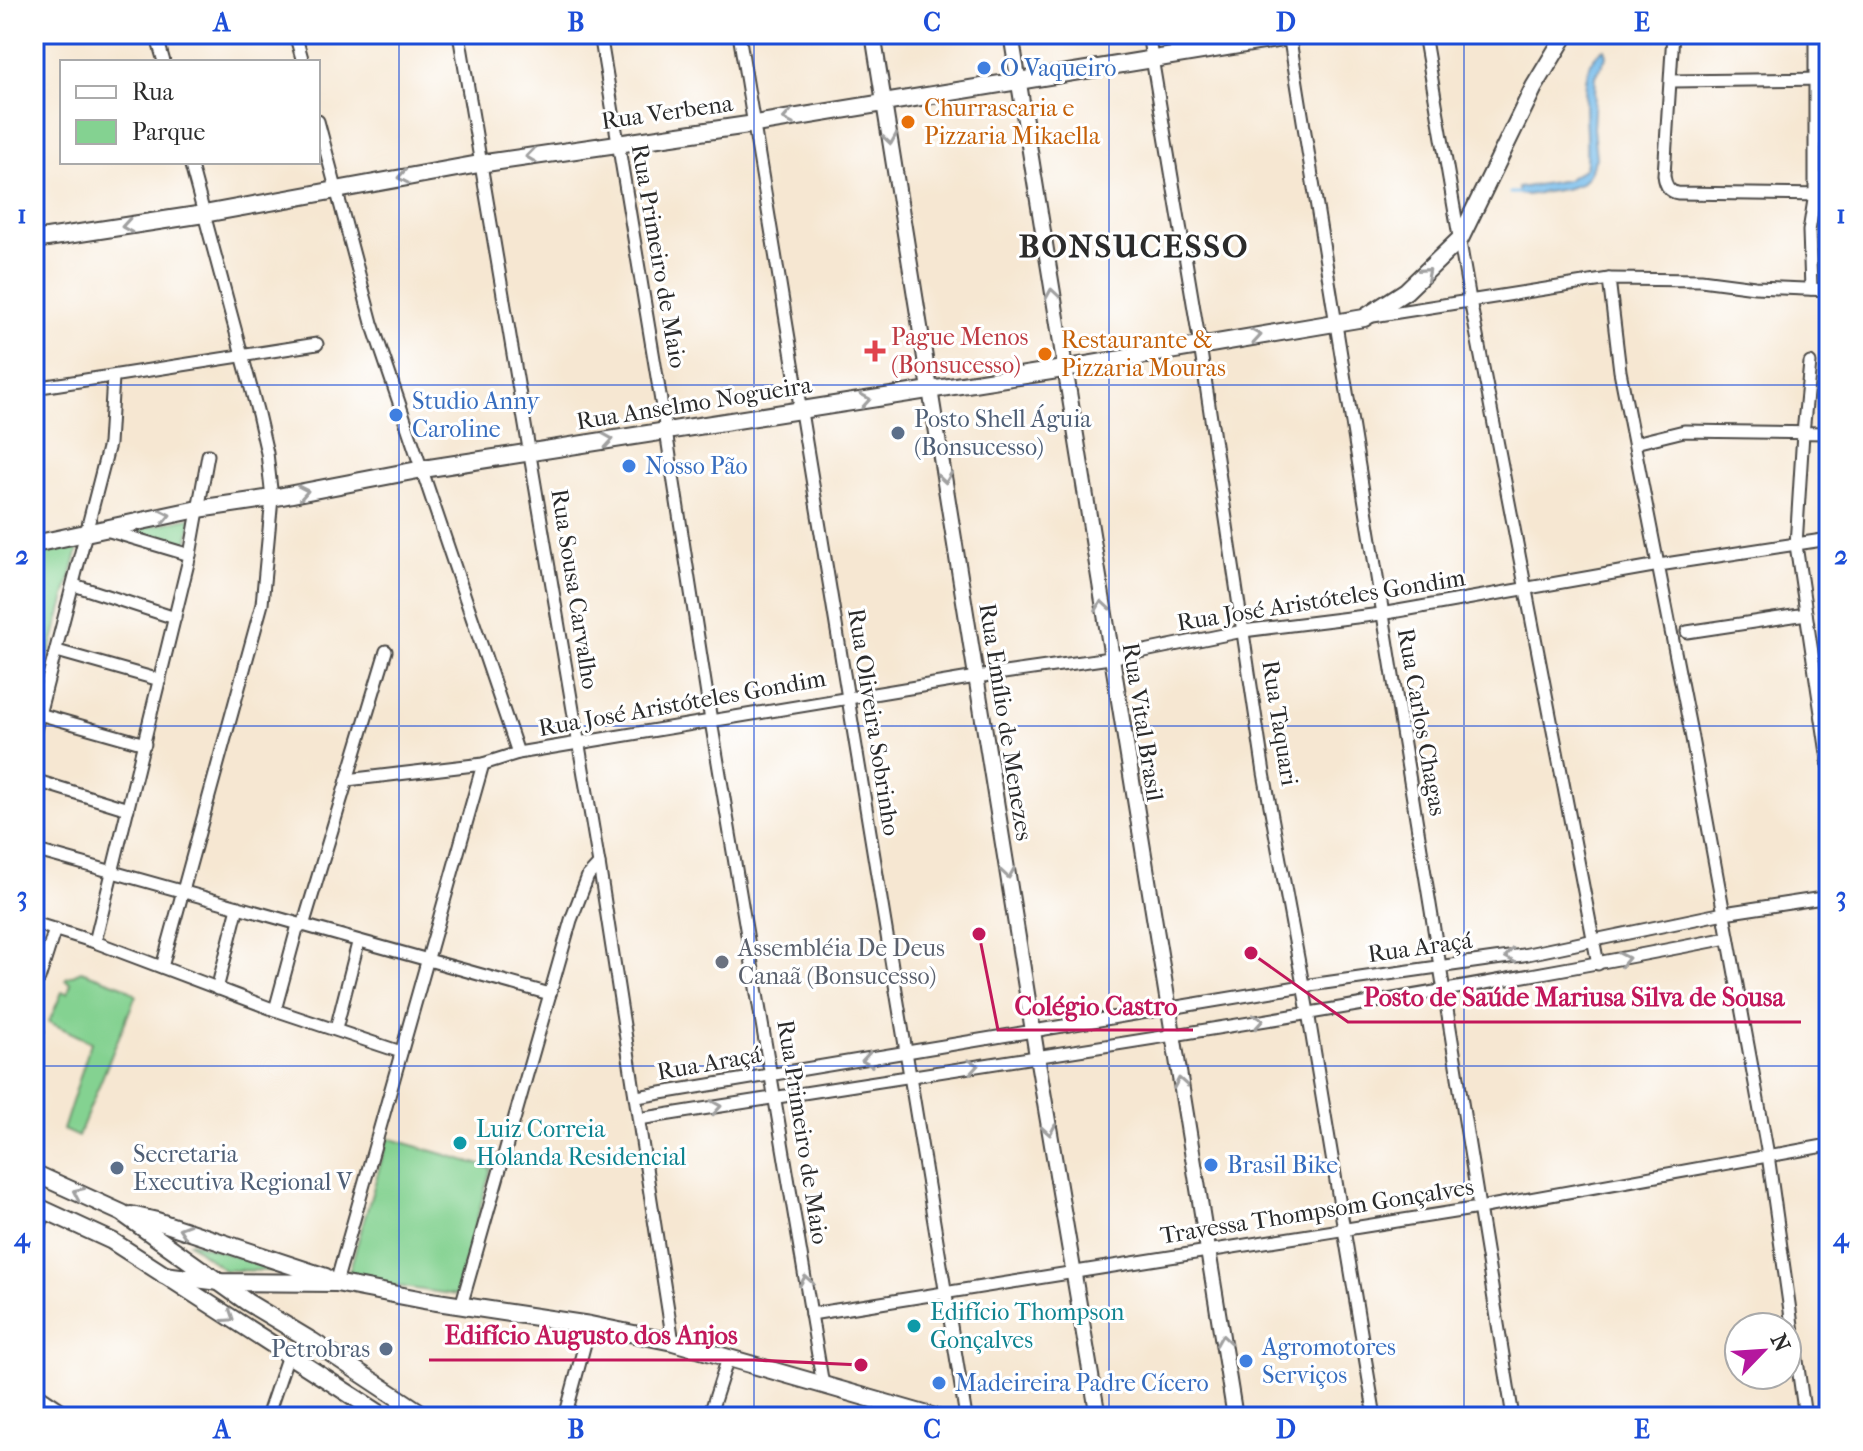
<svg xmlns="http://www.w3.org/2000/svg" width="1863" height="1451" viewBox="0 0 1863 1451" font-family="'IM FELL French Canon',serif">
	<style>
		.green { fill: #84d291; stroke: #587e5e; stroke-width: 2 }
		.water { fill: #72baea; stroke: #4e728a; stroke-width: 2 }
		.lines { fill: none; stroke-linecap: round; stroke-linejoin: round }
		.stream { stroke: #72baea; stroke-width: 3 }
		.street-casing { stroke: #494744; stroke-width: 15 }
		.secondary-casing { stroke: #494744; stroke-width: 18 }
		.primary-casing { stroke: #494744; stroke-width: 20 }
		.street { stroke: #fff; stroke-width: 11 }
		.secondary { stroke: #fff; stroke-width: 14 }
		.primary { stroke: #fff; stroke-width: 16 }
		.oneway { stroke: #a0a0a0 }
		.grid { fill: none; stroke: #1d4ed8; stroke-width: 2; stroke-opacity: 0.55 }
		.shop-dot { fill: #3f7fe0; stroke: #fff; stroke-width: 3 }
		.food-dot { fill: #e8710a; stroke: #fff; stroke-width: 3 }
		.health-dot { fill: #e0444e; stroke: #fff; stroke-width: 3 }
		.service-dot { fill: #5c6f8a; stroke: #fff; stroke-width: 3 }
		.worship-dot { fill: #6b7280; stroke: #fff; stroke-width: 3 }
		.culture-dot { fill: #0f9aa8; stroke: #fff; stroke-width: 3 }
		.labels { text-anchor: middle; stroke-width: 6; stroke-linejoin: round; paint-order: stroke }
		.shop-label { font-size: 24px; fill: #366cbe; stroke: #fff; text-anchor: start }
		.food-label { font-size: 24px; fill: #c56008; stroke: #fff; text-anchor: start }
		.street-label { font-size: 24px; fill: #2b2b2b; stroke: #fff }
		.health-label { font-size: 24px; fill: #be3a42; stroke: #fff; text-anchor: start }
		.service-label { font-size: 24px; fill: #4e5e75; stroke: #fff; text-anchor: start }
		.worship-label { font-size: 24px; fill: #5b616d; stroke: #fff; text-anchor: start }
		.culture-label { font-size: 24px; fill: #0d838f; stroke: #fff; text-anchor: start }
		.district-label { font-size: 32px; font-weight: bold; letter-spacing: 2px; fill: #2b2b2b; stroke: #fff }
		.leader { fill: none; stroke: #c2185b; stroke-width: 3 }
		.callout-dot { fill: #c2185b; stroke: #fff; stroke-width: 3 }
		.callout-label { font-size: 26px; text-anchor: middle; font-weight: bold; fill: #c2185b; stroke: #fff; stroke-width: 6; stroke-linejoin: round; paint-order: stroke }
		.neatline { fill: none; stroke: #1d4ed8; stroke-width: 3 }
		.grid-label { font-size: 26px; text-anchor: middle; font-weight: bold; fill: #1d4ed8 }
	</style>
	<rect width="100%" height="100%" fill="#fff"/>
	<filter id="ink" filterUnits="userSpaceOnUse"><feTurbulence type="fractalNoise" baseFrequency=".0125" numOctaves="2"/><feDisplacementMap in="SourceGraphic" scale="16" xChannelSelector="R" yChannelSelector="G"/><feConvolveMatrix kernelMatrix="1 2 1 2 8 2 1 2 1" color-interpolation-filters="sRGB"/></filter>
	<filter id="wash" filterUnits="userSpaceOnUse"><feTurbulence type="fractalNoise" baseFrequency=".006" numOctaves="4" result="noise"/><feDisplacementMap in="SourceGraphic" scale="32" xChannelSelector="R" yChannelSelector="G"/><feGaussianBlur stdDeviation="1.8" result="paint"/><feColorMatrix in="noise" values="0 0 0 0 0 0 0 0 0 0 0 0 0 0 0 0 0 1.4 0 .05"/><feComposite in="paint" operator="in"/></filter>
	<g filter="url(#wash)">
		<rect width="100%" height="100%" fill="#f6e7d2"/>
		<g class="green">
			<polygon points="192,517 186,552 124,532"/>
			<polygon points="79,546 34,710 34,556"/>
			<polygon points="81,971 123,986 136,995 78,1137 63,1130 91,1042 49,1022 62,992 68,993 71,983 65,980 66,978"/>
			<polygon points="388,1138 491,1168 456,1295 347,1279"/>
			<polygon points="191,1242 281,1271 224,1270 189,1243"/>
		</g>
		<path class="water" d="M1605,49l2,6 -11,21 -3,52 3,30 -8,18 -7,8 -16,5 -38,6 -8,-1 -1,-6 49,-8 18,-12c7,-29 -14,-105 20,-119z"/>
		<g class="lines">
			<polyline class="stream" points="1510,193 1522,193"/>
		</g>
	</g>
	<g filter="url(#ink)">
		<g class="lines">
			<defs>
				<g id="street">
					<polyline points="156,34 164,62"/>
					<polyline points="295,34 303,62"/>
					<polyline points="459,34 599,864 673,1342"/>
					<polyline points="600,34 666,431 711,721 823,1385"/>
					<polyline points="739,34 966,1417"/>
					<polyline points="1148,34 1200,345 1264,773 1308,1012 1375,1417"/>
					<polyline points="1289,34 1513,1417"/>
					<polyline points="1424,34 1470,300 1598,964"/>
					<path d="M1673,34l-9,141c1,9 4,17 14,18l151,2"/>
					<polyline points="1672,81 1829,79"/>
					<polyline points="318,121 372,323 518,753"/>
					<polyline points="1609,279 1620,371 1691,733 1768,1155 1805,1417"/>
					<polyline points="1811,289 1809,231 1815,194 1815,34"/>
					<polyline points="1373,316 1609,279 1701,280 1755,287 1829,290"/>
					<polyline points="1810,363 1803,433 1796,545 1829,767"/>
					<polyline points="34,388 317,344"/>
					<polyline points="1635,443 1684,431 1829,433"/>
					<polyline points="106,530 190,555"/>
					<polyline points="74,585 175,618"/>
					<polyline points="1687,632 1806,614"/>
					<polyline points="57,651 160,680"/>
					<polyline points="39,714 145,744"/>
					<polyline points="34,734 109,444 113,377"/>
					<polyline points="34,780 128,809"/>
					<polyline points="347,780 483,764 518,753 976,677 1110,658 1243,631 1381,614 1659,565 1829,539"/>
					<polyline points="34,850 550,994"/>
					<polyline points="34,923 95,942 275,1010 401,1052"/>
					<polyline points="303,926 386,651"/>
					<polyline points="95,942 190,555 208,455"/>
					<polyline points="162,967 262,604 272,498 267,453 258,414 190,162"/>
					<polyline points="39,979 55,929"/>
					<polyline points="217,989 238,907"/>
					<polyline points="275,1010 298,925"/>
					<polyline points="336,1029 358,943"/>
					<polyline points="34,1030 38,1032"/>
					<polyline points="637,1097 1303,986 1523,955 1724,913 1829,897"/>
					<path d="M639,1119c364,-58 728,-110 1089,-181"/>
					<polyline points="34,1245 45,1210"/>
					<polyline points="336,1283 483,764"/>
					<polyline points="461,1306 571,920 588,876 599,864"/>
					<polyline points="811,1314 1479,1208 1829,1145"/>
					<polyline points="34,1391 73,1417"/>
					<polyline points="267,1417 288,1355"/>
					<polyline points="565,1417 590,1325"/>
					<polyline points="709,1417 728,1358"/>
				</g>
				<g id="secondary">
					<polyline points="873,34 1037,1056 1098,1417"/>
					<polyline points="1011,34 1235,1417"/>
				</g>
				<g id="primary">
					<polyline points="34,240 204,214 479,164 755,124 1307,34"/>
					<polyline points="34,544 198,509 272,498 423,469 1051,371 1364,318 1406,291 1460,239 1534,87 1566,34"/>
					<polyline points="34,1173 122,1213 247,1302 312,1341 427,1417"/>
					<polyline points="34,1205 112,1241 385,1417"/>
					<polyline points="131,1215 157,1221 326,1277"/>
					<polyline points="164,1275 220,1282 336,1283 424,1300 590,1325 673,1342 935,1417"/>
				</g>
			</defs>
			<use href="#street" class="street-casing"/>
			<use href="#secondary" class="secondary-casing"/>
			<use href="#primary" class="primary-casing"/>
			<use href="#street" class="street"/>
			<use href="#secondary" class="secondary"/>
			<use href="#primary" class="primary"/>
		</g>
		<defs><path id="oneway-chevron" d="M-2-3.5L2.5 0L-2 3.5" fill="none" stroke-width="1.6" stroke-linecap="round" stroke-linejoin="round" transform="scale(2)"/></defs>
		<g class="oneway">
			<use href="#oneway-chevron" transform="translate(788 118) rotate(170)"/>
			<use href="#oneway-chevron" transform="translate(890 139) rotate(81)"/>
			<use href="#oneway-chevron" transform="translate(531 156) rotate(172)"/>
			<use href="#oneway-chevron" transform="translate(403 177) rotate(170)"/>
			<use href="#oneway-chevron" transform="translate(127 226) rotate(171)"/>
			<use href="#oneway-chevron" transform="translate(1426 273) rotate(-41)"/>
			<use href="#oneway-chevron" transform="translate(1052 294) rotate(-99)"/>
			<use href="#oneway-chevron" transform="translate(1256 336) rotate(-9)"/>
			<use href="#oneway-chevron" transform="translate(865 400) rotate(-9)"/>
			<use href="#oneway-chevron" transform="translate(608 440) rotate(-9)"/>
			<use href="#oneway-chevron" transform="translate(945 478) rotate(81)"/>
			<use href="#oneway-chevron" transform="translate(303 492) rotate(-11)"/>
			<use href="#oneway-chevron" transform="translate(165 516) rotate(-12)"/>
			<use href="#oneway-chevron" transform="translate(1102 606) rotate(-99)"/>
			<use href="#oneway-chevron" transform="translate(1008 873) rotate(81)"/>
			<use href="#oneway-chevron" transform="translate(1510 956) rotate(171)"/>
			<use href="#oneway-chevron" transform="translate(1624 959) rotate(-11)"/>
			<use href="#oneway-chevron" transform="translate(1258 1021) rotate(-10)"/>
			<use href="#oneway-chevron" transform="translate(867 1060) rotate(171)"/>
			<use href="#oneway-chevron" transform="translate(973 1066) rotate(-9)"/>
			<use href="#oneway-chevron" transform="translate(1180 1083) rotate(-100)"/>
			<use href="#oneway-chevron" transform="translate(716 1107) rotate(-9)"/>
			<use href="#oneway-chevron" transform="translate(1049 1130) rotate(80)"/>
			<use href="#oneway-chevron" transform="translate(78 1193) rotate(-155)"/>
			<use href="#oneway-chevron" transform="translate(184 1230) rotate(-162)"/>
			<use href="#oneway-chevron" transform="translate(806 1281) rotate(-99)"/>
			<use href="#oneway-chevron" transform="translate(229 1317) rotate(33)"/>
			<use href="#oneway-chevron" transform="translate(1223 1340) rotate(-99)"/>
		</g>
	</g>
	<path class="grid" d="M399,34v1383M754,34v1383M1109,34v1383M1464,34v1383M34,385h1795M34,726h1795M34,1066h1795"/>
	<g class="shop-dot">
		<circle cx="984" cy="68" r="8"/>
		<circle cx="396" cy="415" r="8"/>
		<circle cx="629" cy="466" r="8"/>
		<circle cx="1211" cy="1165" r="8"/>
		<circle cx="1246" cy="1361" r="8"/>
		<circle cx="939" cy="1383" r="8"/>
	</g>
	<g class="food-dot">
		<circle cx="908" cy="122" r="8"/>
		<circle cx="1045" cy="354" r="8"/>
	</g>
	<path class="health-dot" d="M871 339h8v8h8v8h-8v8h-8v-8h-8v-8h8z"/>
	<g class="service-dot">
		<circle cx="898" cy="433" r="8"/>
		<circle cx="117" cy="1168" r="8"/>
		<circle cx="386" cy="1349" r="8"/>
	</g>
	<circle class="worship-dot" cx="722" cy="962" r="8"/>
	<g class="culture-dot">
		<circle cx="460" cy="1143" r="8"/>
		<circle cx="914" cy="1326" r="8"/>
	</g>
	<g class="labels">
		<g class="shop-label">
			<text x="1000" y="76">O Vaqueiro</text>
			<text x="412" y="409">Studio Anny<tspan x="412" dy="28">Caroline</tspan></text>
			<text x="645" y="474">Nosso Pão</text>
			<text x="1227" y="1173">Brasil Bike</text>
			<text x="1262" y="1355">Agromotores<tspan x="1262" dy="28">Serviços</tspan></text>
			<text x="955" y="1391">Madeireira Padre Cícero</text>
		</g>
		<g class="food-label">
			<text x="924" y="116">Churrascaria e<tspan x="924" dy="28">Pizzaria Mikaella</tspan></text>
			<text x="1061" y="348">Restaurante &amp;<tspan x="1061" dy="28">Pizzaria Mouras</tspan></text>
		</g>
		<g class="street-label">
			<text transform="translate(667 112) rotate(-8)" y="8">Rua Verbena</text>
			<text transform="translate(659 256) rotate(80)" y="8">Rua Primeiro de Maio</text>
			<text transform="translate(694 403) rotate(-9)" y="8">Rua Anselmo Nogueira</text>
			<text transform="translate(575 589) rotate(81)" y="8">Rua Sousa Carvalho</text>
			<text transform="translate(1321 600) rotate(-9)" y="8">Rua José Aristóteles Gondim</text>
			<text transform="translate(682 703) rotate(-10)" y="8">Rua José Aristóteles Gondim</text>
			<text transform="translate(874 722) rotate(81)" y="8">Rua Oliveira Sobrinho</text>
			<text transform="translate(1006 722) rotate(81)" y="8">Rua Emílio de Menezes</text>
			<text transform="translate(1143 722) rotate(81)" y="8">Rua Vital Brasil</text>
			<text transform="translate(1422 722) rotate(80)" y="8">Rua Carlos Chagas</text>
			<text transform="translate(1280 723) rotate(81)" y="8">Rua Taquari</text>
			<text transform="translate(1420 947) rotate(-8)" y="8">Rua Araçá</text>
			<text transform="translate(709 1063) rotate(-10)" y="8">Rua Araçá</text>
			<text transform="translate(803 1132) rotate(81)" y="8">Rua Primeiro de Maio</text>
			<text transform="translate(1317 1211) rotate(-9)" y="8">Travessa Thompsom Gonçalves</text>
		</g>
		<g class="health-label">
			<text x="891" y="345">Pague Menos<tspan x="891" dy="28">(Bonsucesso)</tspan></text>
		</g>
		<g class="service-label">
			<text x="914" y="427">Posto Shell Águia<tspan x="914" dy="28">(Bonsucesso)</tspan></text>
			<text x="133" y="1162">Secretaria<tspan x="133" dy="28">Executiva Regional V</tspan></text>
			<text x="370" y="1357" text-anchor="end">Petrobras</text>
		</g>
		<g class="worship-label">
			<text x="738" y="956">Assembléia De Deus<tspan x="738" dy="28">Canaã (Bonsucesso)</tspan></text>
		</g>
		<g class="culture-label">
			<text x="476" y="1137">Luiz Correia<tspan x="476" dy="28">Holanda Residencial</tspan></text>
			<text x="930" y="1320">Edifício Thompson<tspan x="930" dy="28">Gonçalves</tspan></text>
		</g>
		<g class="district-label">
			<text x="1134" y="257">BONSUCESSO</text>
		</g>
	</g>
	<path class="leader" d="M1251 953L1348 1022H1801M979 934L998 1030H1193M861 1365L754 1360H429"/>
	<g class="callout-dot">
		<circle cx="1251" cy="953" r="8"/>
		<circle cx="979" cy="934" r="8"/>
		<circle cx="861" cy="1365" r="8"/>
	</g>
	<g class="callout-label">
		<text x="1574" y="1006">Posto de Saúde Mariusa Silva de Sousa</text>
		<text x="1096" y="1015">Colégio Castro</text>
		<text x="591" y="1344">Edifício Augusto dos Anjos</text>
	</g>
	<rect width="1863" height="1451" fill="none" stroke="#fff" stroke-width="88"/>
	<rect x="60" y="60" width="260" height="104" fill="#ffffff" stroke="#aaaaaa" stroke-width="2"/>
	<rect x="76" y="86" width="40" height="12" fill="#ffffff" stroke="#aaaaaa" stroke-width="2"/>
	<text x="132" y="100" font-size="24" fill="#2b2b2b">Rua</text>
	<rect x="76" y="120" width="40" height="24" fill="#84d291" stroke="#aaaaaa" stroke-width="2"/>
	<text x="132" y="140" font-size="24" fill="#2b2b2b">Parque</text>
	<g transform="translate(1763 1351) rotate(65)"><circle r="38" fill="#ffffff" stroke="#aaaaaa" stroke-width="2"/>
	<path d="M0-6L14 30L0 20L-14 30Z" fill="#b5179e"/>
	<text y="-12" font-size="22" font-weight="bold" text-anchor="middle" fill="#2b2b2b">N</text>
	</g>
	<rect x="44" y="44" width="1775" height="1363" class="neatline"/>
	<g class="grid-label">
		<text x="222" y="31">A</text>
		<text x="576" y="31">B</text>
		<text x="932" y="31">C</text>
		<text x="1286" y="31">D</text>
		<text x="1642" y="31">E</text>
		<text x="22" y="223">1</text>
		<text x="1841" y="223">1</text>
		<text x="22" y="564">2</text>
		<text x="1841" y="564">2</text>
		<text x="22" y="905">3</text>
		<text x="1841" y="905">3</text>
		<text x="22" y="1246">4</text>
		<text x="1841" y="1246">4</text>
		<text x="222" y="1438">A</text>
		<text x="576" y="1438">B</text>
		<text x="932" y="1438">C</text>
		<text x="1286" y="1438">D</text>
		<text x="1642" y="1438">E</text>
	</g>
</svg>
